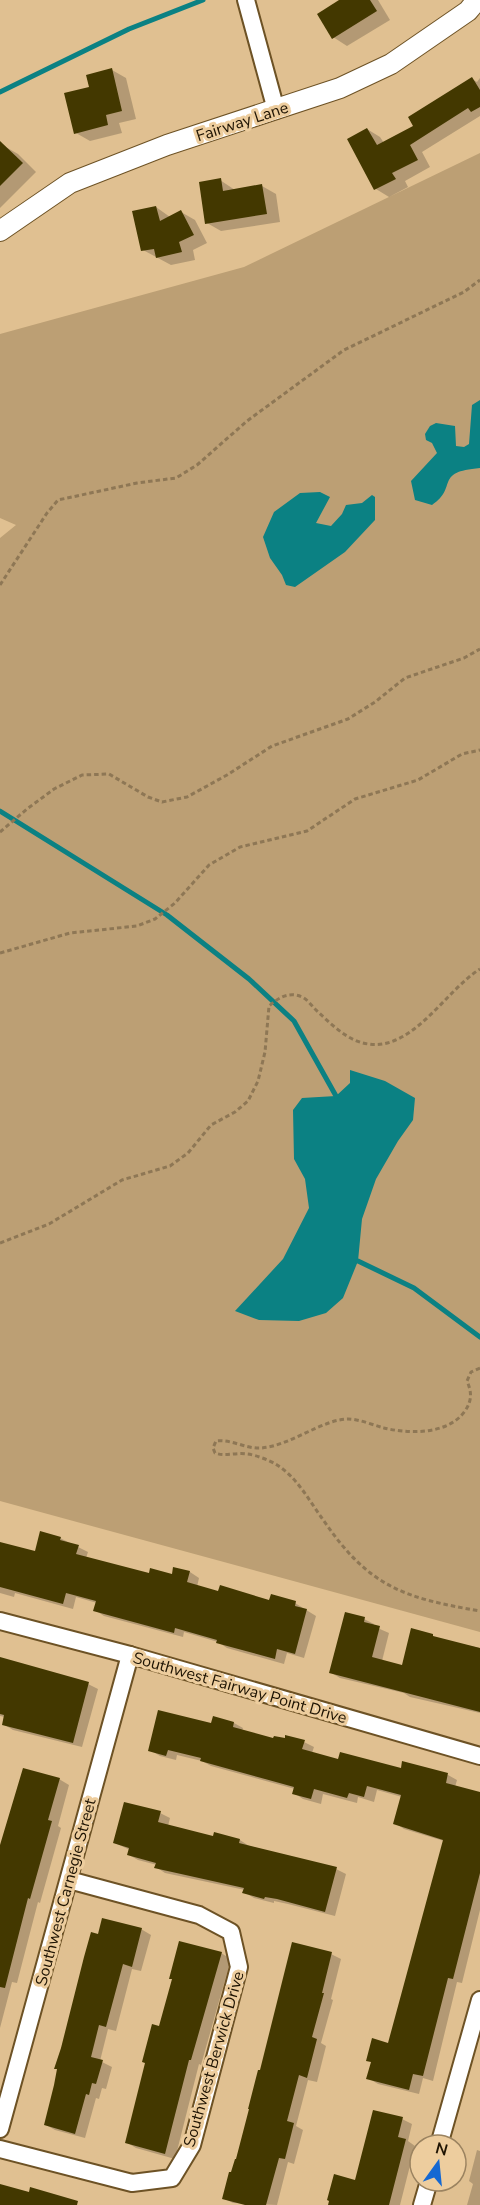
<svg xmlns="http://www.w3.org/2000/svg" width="480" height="2205" viewBox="0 0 480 2205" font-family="'Nunito Sans',sans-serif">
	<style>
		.green { fill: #bc9f74 }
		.water { fill: #0b8183 }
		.shadow { fill: #0003 }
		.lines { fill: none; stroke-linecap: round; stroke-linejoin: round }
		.stream { stroke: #0b8183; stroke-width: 5 }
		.building { fill: #433800 }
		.minor-casing { stroke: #6d5225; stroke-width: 20 }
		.tertiary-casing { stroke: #6d5225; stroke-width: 22 }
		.path { stroke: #8e7755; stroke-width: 3; stroke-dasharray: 4.5 3; stroke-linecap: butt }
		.minor { stroke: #fff; stroke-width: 16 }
		.tertiary { stroke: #fff; stroke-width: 20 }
		.labels { text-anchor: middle; stroke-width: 6; stroke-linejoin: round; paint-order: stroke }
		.street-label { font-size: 16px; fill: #1f1403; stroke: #edcd9e }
	</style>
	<rect width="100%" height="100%" fill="#e0c091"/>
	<polygon class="green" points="480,153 480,1632 0,1501 0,538 16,525 0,518 0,334 244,267"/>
	<g class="water">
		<path d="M480,400v68c-47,4 -21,19 -48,37l-17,-5 -4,-19 26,-28 -5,-10 -6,-3 -1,-6 5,-8 6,-3 19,3 1,20 8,1 5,-3 3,-39z"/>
		<polygon points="320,492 330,497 316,523 331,526 342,514 346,505 362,503 372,495 375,497 375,520 345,552 295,587 286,585 282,575 270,558 263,537 274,512 300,493"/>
		<polygon points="350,1070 385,1081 415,1098 413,1120 398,1141 376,1179 362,1219 358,1261 343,1298 326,1313 299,1321 259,1320 235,1311 283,1259 309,1208 305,1179 294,1159 293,1110 302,1098 336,1096 350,1083"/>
	</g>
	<g class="shadow">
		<polygon points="342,0 378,0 390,20 347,46 333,37"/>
		<polygon points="112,70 126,78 136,119 119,123 122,133 90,141 76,133 90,88"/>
		<polygon points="480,78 480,116 422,152 430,167 405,181 408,187 389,197 376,189 349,139 367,129 380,137 384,143 415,127 472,79 477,82"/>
		<polygon points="4,146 18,154 36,172 0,208 0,150"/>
		<polygon points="220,180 235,190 262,186 276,194 280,222 221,231 207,223"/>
		<polygon points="156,207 170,217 181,212 195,220 207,243 193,250 195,260 171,265 143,250"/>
		<polygon points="60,1538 88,1552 86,1558 150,1575 173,1575 190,1572 199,1578 197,1587 219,1593 270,1602 295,1603 316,1616 304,1658 287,1653 284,1664 227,1648 218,1642 184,1632 183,1637 104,1616 95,1610 97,1603 76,1597 73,1609 15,1593 14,1597 0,1593 0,1543 36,1552"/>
		<polygon points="364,1619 374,1624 373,1626 389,1633 382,1661 403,1667 438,1639 480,1648 480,1713 410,1697 404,1693 340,1678 330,1672"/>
		<polygon points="0,1662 88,1684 98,1689 82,1747 13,1730 3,1724 5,1717 0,1716"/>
		<polygon points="234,1723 243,1728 242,1731 274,1740 304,1742 314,1747 312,1753 339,1761 448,1775 457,1780 455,1787 480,1793 480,1910 462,1983 457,1982 433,2081 423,2078 419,2094 378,2084 368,2078 389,2044 444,1841 404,1829 395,1823 402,1797 377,1790 374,1802 358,1797 357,1803 323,1794 321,1804 303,1799 294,1793 295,1789 211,1766 202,1761 177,1755 176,1760 160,1756 150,1750 212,1725"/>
		<polygon points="59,1779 69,1785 58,1826 61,1828 40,1903 38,1902 17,1983 12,1982 0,2028 0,1853"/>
		<polygon points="160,1813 170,1818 168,1826 214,1837 240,1840 249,1846 336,1869 346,1874 335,1916 288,1904 274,1901 274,1903 254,1898 244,1892 245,1890 165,1873 156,1867 157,1865 138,1860 129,1855 130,1850 115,1843"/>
		<polygon points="141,1929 151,1935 141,1971 132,1969 116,2031 108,2029 100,2061 112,2067 106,2089 102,2088 99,2099 96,2098 85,2138 55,2130 46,2125 99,1936"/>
		<polygon points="221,1953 231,1959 201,2065 199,2064 175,2159 136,2148 126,2142 147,2064 160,2028"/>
		<polygon points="331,1954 341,1959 331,1999 333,2000 321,2043 326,2046 317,2082 308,2080 296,2126 303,2130 294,2164 288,2162 277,2205 233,2203 223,2198 232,2174 261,2072"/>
		<polygon points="402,2119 412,2124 408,2141 415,2146 400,2205 338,2205"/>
		<polygon points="477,2150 480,2151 480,2205 467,2205 473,2184 469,2181"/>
	</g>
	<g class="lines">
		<g class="stream">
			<polyline points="0,92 129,29 203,0"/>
			<polyline points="0,811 167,915 249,979 294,1021 336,1096"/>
			<polyline points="358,1261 414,1288 480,1337"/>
		</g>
	</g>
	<g class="building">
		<polygon points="339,0 370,0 377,11 332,39 317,14"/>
		<polygon points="112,68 122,111 106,115 108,125 74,134 64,93 89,87 86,75"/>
		<polygon points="472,77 480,90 480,107 471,112 468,108 410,145 418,160 392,173 396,179 374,190 347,139 367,128 377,145 413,126 408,117"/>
		<polygon points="0,141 23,163 0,186"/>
		<polygon points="221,178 223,191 262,184 267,214 205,224 199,182"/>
		<polygon points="156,206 160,221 181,210 194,235 179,242 182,252 156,258 154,249 141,251 132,211"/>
		<polygon points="40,1531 61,1537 60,1540 79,1545 76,1554 149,1573 150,1568 172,1574 173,1567 190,1571 187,1582 218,1591 220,1585 269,1600 271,1594 296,1601 295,1606 307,1609 295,1654 277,1649 275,1659 216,1643 217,1640 175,1628 174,1633 93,1611 96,1601 66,1593 63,1604 0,1587 0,1542 35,1551"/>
		<polygon points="345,1612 365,1617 364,1622 380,1626 372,1657 402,1665 411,1628 433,1634 433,1636 480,1648 480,1712 329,1673"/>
		<polygon points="0,1657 89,1682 73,1743 2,1725 4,1715 0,1714"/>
		<polygon points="158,1710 211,1723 213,1716 234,1722 233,1727 273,1738 274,1736 285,1738 285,1735 305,1740 302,1749 338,1759 340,1752 401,1768 402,1761 448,1773 446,1783 480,1792 480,1873 453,1979 448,1978 423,2076 413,2074 409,2090 366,2079 371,2062 366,2061 372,2038 388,2043 443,1840 393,1824 401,1795 367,1786 364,1797 349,1793 347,1798 314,1789 311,1799 292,1794 294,1787 200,1761 201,1758 168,1750 166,1756 148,1751"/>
		<polygon points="23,1768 60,1778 48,1820 52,1821 30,1899 28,1898 5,1988 0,1987 0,1845"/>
		<polygon points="124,1802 161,1811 158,1822 213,1836 214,1832 240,1839 239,1843 337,1867 325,1912 277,1899 265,1897 264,1899 242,1893 244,1888 154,1868 156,1863 127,1855 129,1848 113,1843"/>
		<polygon points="102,1918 142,1928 132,1967 123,1964 106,2027 99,2025 91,2057 103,2060 96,2084 92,2083 89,2095 86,2094 75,2134 44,2125 54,2085 57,2069 54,2069 61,2048 84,1957 91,1932 98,1934"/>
		<polygon points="179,1941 222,1952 191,2060 189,2060 165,2154 125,2143 145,2063 142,2062 152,2024 159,2026 172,1979 169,1979"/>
		<polygon points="292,1942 332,1952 322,1993 324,1993 312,2037 317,2039 307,2078 299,2075 287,2121 294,2123 285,2159 279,2158 266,2205 245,2205 222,2199 229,2172 231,2172 235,2159 236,2159 249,2109 248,2109 258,2070 260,2070"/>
		<polygon points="373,2110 403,2117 398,2137 406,2139 389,2205 328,2205 329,2201 327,2200 334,2174 355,2180"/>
		<polygon points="0,2184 29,2192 30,2187 78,2201 77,2205 0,2205"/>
	</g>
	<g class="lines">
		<defs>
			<g id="minor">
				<polyline points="246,0 276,110"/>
				<polyline points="0,1621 130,1655 480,1756"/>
				<polyline points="0,2129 130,1655"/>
				<polyline points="439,2145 480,2000"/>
				<polyline points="0,2149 132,2183 172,2178 192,2145 239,1967 231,1932 199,1915 69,1880"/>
				<polyline points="422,2205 429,2181"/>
			</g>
			<polyline id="tertiary" points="0,231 70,183 167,145 340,88 391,64 468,11 477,0"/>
		</defs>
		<use href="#minor" class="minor-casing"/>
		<use href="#tertiary" class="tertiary-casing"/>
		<g class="path">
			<polyline points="0,585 47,513 58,500 137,483 176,478 197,465 247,421 344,350 464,292 480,280"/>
			<polyline points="0,832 27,809 54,789 82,775 109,774 148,797 162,802 187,797 227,775 272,746 348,719 375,702 405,678 464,658 480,649"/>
			<polyline points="0,953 70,933 137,926 155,919 175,903 209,865 240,847 307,831 355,799 418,780 462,754 480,750"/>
			<path d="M0,1243l49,-19 73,-44 48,-14 18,-13 23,-28 24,-13 13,-11 10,-20 7,-29 4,-46c9,-8 20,-15 33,-9 5,2 9,8 13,12 15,14 32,32 53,35 45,7 78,-54 112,-75"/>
			<path d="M480,1368l-9,4 -4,9c5,12 5,19 -2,30 -17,24 -56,23 -81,17 -11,-3 -25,-9 -36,-9 -25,0 -58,27 -87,29 -15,1 -30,-9 -45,-7l-3,7 2,5c11,4 21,-1 32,1 9,1 22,6 30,11 20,12 33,37 47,56 45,66 80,77 156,90"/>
		</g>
		<use href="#minor" class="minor"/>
		<use href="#tertiary" class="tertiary"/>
	</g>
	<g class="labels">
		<g class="street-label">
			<text transform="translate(242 121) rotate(-18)" y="6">Fairway Lane</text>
			<text transform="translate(240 1687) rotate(16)" y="6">Southwest Fairway Point Drive</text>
			<text transform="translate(65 1892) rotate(-75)" y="6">Southwest Carnegie Street</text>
			<text transform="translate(213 2059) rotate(-74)" y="6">Southwest Berwick Drive</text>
		</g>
	</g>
	<g transform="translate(438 2163) rotate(15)"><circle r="28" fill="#edcd9e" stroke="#9b8360" stroke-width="1.5"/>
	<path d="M0-4.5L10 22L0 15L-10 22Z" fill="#1468d2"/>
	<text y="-9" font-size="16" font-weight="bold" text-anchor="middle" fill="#1f1403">N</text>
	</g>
</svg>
